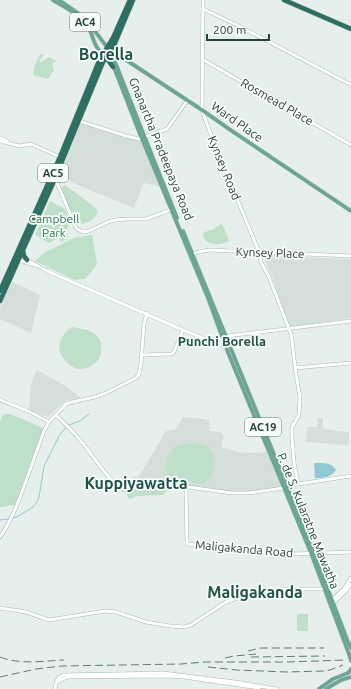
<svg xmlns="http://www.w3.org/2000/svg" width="351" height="689" viewBox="0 0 351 689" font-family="Ubuntu,sans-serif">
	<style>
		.built { fill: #d4dfda }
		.green { fill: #bfe0c8 }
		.water { fill: #8ec9d4 }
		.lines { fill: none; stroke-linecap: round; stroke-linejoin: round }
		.stream { stroke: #8ec9d4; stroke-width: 1 }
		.secondary-casing { stroke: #a4bbb3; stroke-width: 4 }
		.primary-casing { stroke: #c2cac8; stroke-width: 4.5 }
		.highway-casing { stroke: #c2cac8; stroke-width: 5.5 }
		.secondary { stroke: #fff; stroke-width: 3 }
		.primary { stroke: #6aa596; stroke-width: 3.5 }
		.highway { stroke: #2f6f62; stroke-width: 4.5 }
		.rail { stroke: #5f7d75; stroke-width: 1; stroke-dasharray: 8 4; stroke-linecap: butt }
		.primary-bridge-casing { stroke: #c2cac8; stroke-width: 4.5; stroke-linecap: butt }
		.primary-bridge { stroke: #6aa596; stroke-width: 3.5 }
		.labels { text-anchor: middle; stroke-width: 3.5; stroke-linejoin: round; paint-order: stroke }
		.shield { fill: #f7fbf9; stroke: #637a73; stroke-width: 1 }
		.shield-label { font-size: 11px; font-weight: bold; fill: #24423a }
		.street-label { font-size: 12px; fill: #24423a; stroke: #f7fbf9 }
		.park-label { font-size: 12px; fill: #2d7a4b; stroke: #f7fbf9 }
		.neighbourhood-label { font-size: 13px; font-weight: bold; fill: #1f5548; stroke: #f7fbf9 }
		.district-label { font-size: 16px; font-weight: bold; fill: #1f5548; stroke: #f7fbf9 }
	</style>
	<rect width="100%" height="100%" fill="#e6efeb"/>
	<g class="built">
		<polygon points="81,123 141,140 161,187 144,183 134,208 59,177"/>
		<polygon points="263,256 351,259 351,318 290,328 273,279"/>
		<polygon points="12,282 40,295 31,333 0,319 0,307"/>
		<polygon points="37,370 64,385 81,398 67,400 57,408 48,417 29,410 31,384"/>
		<polygon points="183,417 197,418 209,420 210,431 220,432 224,435 221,447 238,452 251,453 267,452 281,487 263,490 236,492 140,480 139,476 166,431 176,429"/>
		<polygon points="318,418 323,418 323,429 335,430 335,431 349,432 348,445 306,442 307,427 317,427"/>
	</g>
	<g class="green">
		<path d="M41,54l3,1 -5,6 2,1 8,-5 7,4 -4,3 2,6 -6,9 -15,-4c1,-8 3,-16 8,-21z"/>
		<path d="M65,185l27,20 6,6c-5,10 -6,10 -17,13l-1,-2h-5l-14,-34z"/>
		<polygon points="50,201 65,209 70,222 65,234 67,234 69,238 61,242 59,238 49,243 35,235"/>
		<path d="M222,224l5,11 2,6c-8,5 -27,5 -26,-8l7,-3h3l6,-5z"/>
		<polygon points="92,235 97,264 92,271 85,279 75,280 64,275 35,261 44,253 74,238"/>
		<path d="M72,327c14,3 32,4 29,24 0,5 -3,10 -7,13 -3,3 -10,5 -14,5 -10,0 -20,-13 -21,-21 0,-5 2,-8 4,-12 3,-4 4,-7 9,-9z"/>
		<polygon points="6,414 10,414 41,427 43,429 15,505 0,507 0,422 2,416"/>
		<path d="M193,443c4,1 10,1 13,3 13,8 11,34 -5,38l-31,-6 -5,-5c2,-22 5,-27 28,-30z"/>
		<polygon points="139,484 161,486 168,488 166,492 163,495 136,496 133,498 129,499 126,493 132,487"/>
		<polygon points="298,614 308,614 308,631 298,631 297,630 297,615"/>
	</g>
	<path class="water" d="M314,463c9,0 17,-1 22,7 -4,7 -13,8 -21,8z"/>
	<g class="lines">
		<g class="stream">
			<polyline points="69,425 80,421 89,414"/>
			<polyline points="12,518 17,517 33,507 37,502 39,497 44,466 59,436 66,427"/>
			<polyline points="0,520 9,519"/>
		</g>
		<defs>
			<g id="secondary">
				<polyline points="203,0 202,110 211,135 259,252 261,262 269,277 291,334 292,341 296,374 300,398 299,415 292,427 292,437 294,462 298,484"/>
				<polyline points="203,9 239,26 351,85"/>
				<polyline points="202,59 351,145"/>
				<polyline points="79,121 126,136 139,139 142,138 167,129 187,101"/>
				<polyline points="0,138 7,141"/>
				<polyline points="0,141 19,146 31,144 60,157"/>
				<polyline points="55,178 76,228 81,231 84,232 89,231 108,222 115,220 127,219 146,219 173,209"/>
				<polyline points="192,254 203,251 210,250 351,256"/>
				<polyline points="18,260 34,265"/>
				<polyline points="27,260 47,271 183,330 221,345 226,349"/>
				<polyline points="211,340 217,340 227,336 351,321"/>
				<polyline points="142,355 172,354 174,352 183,330"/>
				<polyline points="295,368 351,363"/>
				<polyline points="0,400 28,411 49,422"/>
				<path d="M56,415c8,8 17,16 24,25 15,17 25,38 44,50l11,-11 45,7 52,7h16l36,-5 14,-4 53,-8"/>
				<polyline points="186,487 187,544 272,553 293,554 351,552"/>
				<path d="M0,537c12,-17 19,-37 26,-56 6,-17 12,-33 18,-50l5,-9 17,-18 6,-2 23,-5 11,-4 30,-15 3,-4 2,-11 3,-39 3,-11"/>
				<polyline points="331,601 344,589 351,578"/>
				<polyline points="332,604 345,592 351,584"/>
				<polyline points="0,608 26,612 49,620 105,611 116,612 146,622 170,626 184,627 191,625 226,602 254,592 288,589 325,589"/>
				<polyline points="57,682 67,677 163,676 184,677 259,688"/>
				<path d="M55,689c1,-7 2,-12 9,-14l99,-2 72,9 42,7"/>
			</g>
			<g id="primary">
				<path d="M53,0c11,7 28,15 35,26 4,7 5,16 10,23 3,4 9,4 12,8l30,77 68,164 19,52 84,203 38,101"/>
				<polyline points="59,0 82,16 87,21 110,51 115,62 143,133 177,218"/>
				<polyline points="110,51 117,54 202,110 229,129 351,211"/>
				<polyline points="183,231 288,489 332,600 348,642 351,648"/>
				<polyline points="319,689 333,679 348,673 351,669"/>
				<polyline points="326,689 341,680 351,677"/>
			</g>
			<g id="highway">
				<polyline points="284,0 351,29"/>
				<polyline points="103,61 106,59 108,60 113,67"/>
				<polyline points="23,251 24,256 27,260"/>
				<polyline points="0,291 60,157 99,61 113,38 130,0"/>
				<polyline points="0,301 53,183 103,62 115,43 133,0"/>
			</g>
		</defs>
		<use href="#secondary" class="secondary-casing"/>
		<use href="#primary" class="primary-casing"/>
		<use href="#highway" class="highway-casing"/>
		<use href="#secondary" class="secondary"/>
		<use href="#primary" class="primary"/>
		<use href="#highway" class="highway"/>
		<g class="rail">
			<polyline points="248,651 261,648 324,648"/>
			<path d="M0,657c20,8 43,4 64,3"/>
			<polyline points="251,657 325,656"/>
			<polyline points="225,658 234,656 256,654"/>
			<polyline points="208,667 237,670 286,672 324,671 330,670 343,665"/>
			<polyline points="0,677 36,669 62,666 181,664 205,662 288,662 345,660"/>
		</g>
		<defs>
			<polyline id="primary-bridge" points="349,654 351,661"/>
		</defs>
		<use href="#primary-bridge" class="primary-bridge-casing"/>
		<use href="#primary-bridge" class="primary-bridge"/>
	</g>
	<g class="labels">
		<g class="shield">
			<rect x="70" y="13" width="30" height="18" rx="3"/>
			<rect x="38" y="164" width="30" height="18" rx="3"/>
			<rect x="245" y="418" width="36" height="18" rx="3"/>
		</g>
		<g class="shield-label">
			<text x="85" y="26">AC4</text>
			<text x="53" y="177">AC5</text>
			<text x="263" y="431">AC19</text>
		</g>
		<g class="street-label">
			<text transform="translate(277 102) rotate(30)" y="4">Rosmead Place</text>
			<text transform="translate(237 122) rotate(35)" y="4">Ward Place</text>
			<text transform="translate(161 149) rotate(68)" y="4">Gnanartha Pradeepaya Road</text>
			<text transform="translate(224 168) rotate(68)" y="4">Kynsey Road</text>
			<text transform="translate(270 253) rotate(2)" y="4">Kynsey Place</text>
			<text transform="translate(308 521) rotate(68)" y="4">P. de S. Kularatne Mawatha</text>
			<text transform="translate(244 549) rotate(5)" y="4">Maligakanda Road</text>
		</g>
		<g class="park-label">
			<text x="54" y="223">Campbell<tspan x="54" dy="14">Park</tspan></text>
		</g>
		<g class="neighbourhood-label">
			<text x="222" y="346">Punchi Borella</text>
		</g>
		<g class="district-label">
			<text x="106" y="60">Borella</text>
			<text x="136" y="489">Kuppiyawatta</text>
			<text x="255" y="598">Maligakanda</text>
		</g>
	</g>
	<path d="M207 34v6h62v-6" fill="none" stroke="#24423a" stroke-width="2"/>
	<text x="213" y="34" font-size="12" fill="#24423a" stroke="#f7fbf9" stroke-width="3" paint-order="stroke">200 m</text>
</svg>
